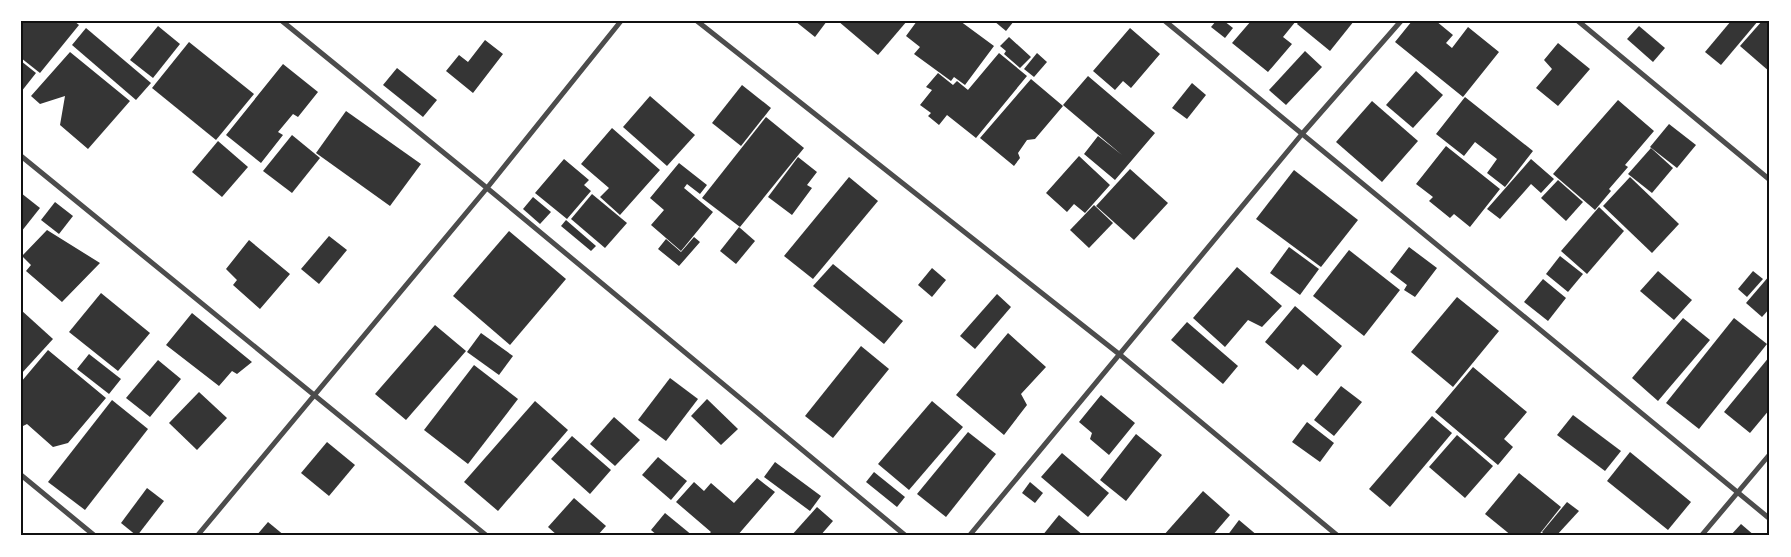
<svg xmlns="http://www.w3.org/2000/svg" width="1791" height="557" viewBox="0 0 1791 557" font-family="Spectral,serif">
	<style>
		.building { fill: #353535 }
		.lines { fill: none; stroke-linecap: round; stroke-linejoin: round }
		.minor { stroke: #4c4c4c; stroke-width: 5 }
		.neatline { fill: none; stroke: #111; stroke-width: 2 }
	</style>
	<rect width="100%" height="100%" fill="#fff"/>
	<g class="building">
		<polygon points="21,21 74,21 79,25 40,73 21,58"/>
		<polygon points="795,21 827,21 815,37"/>
		<polygon points="838,21 907,21 878,55"/>
		<polygon points="917,21 960,21 994,46 965,85 954,77 951,81 914,54 920,47 906,36"/>
		<polygon points="994,21 1014,21 1006,31"/>
		<polygon points="1216,21 1224,21 1233,28 1225,38 1211,27"/>
		<polygon points="1251,21 1296,21 1283,37 1292,44 1268,72 1232,43"/>
		<polygon points="1299,21 1354,21 1330,51 1297,24"/>
		<polygon points="1412,21 1436,21 1453,35 1446,43 1452,48 1468,27 1499,52 1463,97 1395,42"/>
		<polygon points="1731,21 1758,21 1721,65 1705,52"/>
		<polygon points="1762,21 1770,21 1770,72 1740,46"/>
		<polygon points="158,26 180,44 153,78 130,60"/>
		<polygon points="1639,26 1665,48 1653,62 1627,39"/>
		<polygon points="86,28 151,83 136,100 72,45"/>
		<polygon points="1130,28 1160,54 1131,88 1123,81 1115,90 1093,71"/>
		<polygon points="1009,37 1031,57 1020,68 1004,54 1006,51 1000,46"/>
		<polygon points="485,40 503,54 473,93 446,71 459,55 468,62"/>
		<polygon points="189,42 254,94 216,140 152,88"/>
		<polygon points="1558,43 1590,69 1558,106 1536,88 1552,69 1544,60"/>
		<polygon points="1305,51 1322,67 1286,105 1269,90"/>
		<polygon points="70,52 130,101 88,149 60,125 65,96 40,104 31,96"/>
		<polygon points="999,53 1027,76 976,138 947,115 939,125 928,116 931,113 920,105 932,90 926,87 938,73 953,85 957,81 968,90 957,103"/>
		<polygon points="1037,53 1047,62 1034,77 1024,69"/>
		<polygon points="21,61 36,73 21,92"/>
		<polygon points="283,64 318,92 298,117 293,114 278,132 283,135 261,163 226,135"/>
		<polygon points="397,68 437,100 423,117 383,85"/>
		<polygon points="1416,71 1443,95 1413,128 1386,105"/>
		<polygon points="1088,76 1155,133 1115,180 1084,154 1098,136 1122,155 1063,105"/>
		<polygon points="1031,79 1063,106 1035,139 1027,140 1018,153 1020,158 1014,166 980,138"/>
		<polygon points="1192,83 1206,95 1187,119 1172,108"/>
		<polygon points="742,85 771,108 741,146 712,123"/>
		<polygon points="650,96 695,135 667,166 623,127"/>
		<polygon points="1465,97 1533,151 1505,187 1487,173 1497,159 1475,142 1464,156 1436,134"/>
		<polygon points="1618,100 1654,131 1625,165 1628,167 1609,189 1611,191 1595,210 1553,174"/>
		<polygon points="1372,101 1418,141 1382,182 1336,142"/>
		<polygon points="346,111 421,164 390,206 316,153"/>
		<polygon points="766,117 804,148 740,227 702,198"/>
		<polygon points="1669,124 1696,145 1677,168 1650,147"/>
		<polygon points="612,128 660,170 620,215 600,197 609,188 581,164"/>
		<polygon points="292,135 320,158 292,193 263,171"/>
		<polygon points="218,141 248,167 222,197 192,172"/>
		<polygon points="1446,146 1500,189 1470,227 1454,214 1450,218 1429,201 1433,197 1416,184"/>
		<polygon points="1651,148 1673,168 1652,193 1628,174"/>
		<polygon points="1079,156 1110,185 1085,213 1074,204 1067,212 1046,193"/>
		<polygon points="798,157 817,172 807,185 812,188 792,215 768,197"/>
		<polygon points="564,159 589,180 584,185 591,191 567,219 535,193"/>
		<polygon points="1531,159 1554,179 1541,193 1531,184 1500,219 1487,209"/>
		<polygon points="679,163 707,185 700,194 687,184 684,188 713,212 681,251 651,225 664,210 650,198"/>
		<polygon points="1130,169 1168,203 1134,240 1096,206"/>
		<polygon points="1294,170 1358,220 1321,267 1256,219"/>
		<polygon points="849,177 878,201 813,279 784,256"/>
		<polygon points="1630,177 1679,224 1652,253 1603,206"/>
		<polygon points="1558,180 1583,202 1566,221 1541,198"/>
		<polygon points="21,193 40,208 21,232"/>
		<polygon points="592,194 627,223 605,248 571,219"/>
		<polygon points="533,197 551,212 540,224 523,209"/>
		<polygon points="55,202 73,216 59,234 41,220"/>
		<polygon points="1094,205 1113,223 1089,248 1070,230"/>
		<polygon points="1599,207 1624,231 1587,274 1561,251"/>
		<polygon points="566,220 596,246 591,251 561,226"/>
		<polygon points="739,227 755,241 736,264 720,251"/>
		<polygon points="47,230 100,263 62,302 26,271 31,265 22,256"/>
		<polygon points="509,231 566,279 510,345 453,296"/>
		<polygon points="329,236 347,250 319,284 301,269"/>
		<polygon points="694,237 700,242 679,266 658,249 666,239 681,252"/>
		<polygon points="249,240 290,274 260,309 233,285 237,280 226,269"/>
		<polygon points="1289,247 1319,269 1300,295 1270,273"/>
		<polygon points="1409,247 1437,268 1415,297 1404,290 1407,285 1390,272"/>
		<polygon points="1349,250 1400,290 1364,336 1313,296"/>
		<polygon points="1560,256 1583,274 1568,292 1546,274"/>
		<polygon points="833,264 903,321 884,344 813,286"/>
		<polygon points="1237,267 1282,306 1262,327 1248,320 1225,347 1193,318"/>
		<polygon points="932,268 946,280 932,297 918,285"/>
		<polygon points="1658,271 1692,300 1674,320 1640,291"/>
		<polygon points="1753,271 1763,279 1747,297 1738,289"/>
		<polygon points="1770,275 1770,308 1762,317 1746,303"/>
		<polygon points="1543,279 1566,298 1548,321 1524,302"/>
		<polygon points="101,293 150,333 118,371 69,332"/>
		<polygon points="997,294 1011,307 975,349 960,336"/>
		<polygon points="1457,297 1499,331 1453,387 1411,352"/>
		<polygon points="1295,306 1342,346 1317,376 1303,364 1298,370 1265,342"/>
		<polygon points="21,310 53,339 21,374"/>
		<polygon points="192,313 252,362 237,374 232,371 219,386 166,345"/>
		<polygon points="1683,318 1710,340 1658,401 1632,378"/>
		<polygon points="1734,318 1767,344 1699,429 1666,403"/>
		<polygon points="1187,322 1238,366 1223,384 1171,340"/>
		<polygon points="435,325 466,351 406,420 375,394"/>
		<polygon points="481,333 513,356 499,375 467,352"/>
		<polygon points="1008,333 1046,367 1021,394 1027,405 1004,435 956,395"/>
		<polygon points="861,346 889,369 833,438 805,416"/>
		<polygon points="48,350 106,398 68,443 53,447 27,424 21,427 21,382"/>
		<polygon points="89,354 121,379 109,394 77,369"/>
		<polygon points="1770,356 1770,409 1750,433 1724,412"/>
		<polygon points="158,360 181,379 150,417 126,398"/>
		<polygon points="474,365 518,399 468,464 424,430"/>
		<polygon points="1473,367 1527,412 1504,439 1513,447 1498,465 1435,412"/>
		<polygon points="670,378 698,399 666,441 638,420"/>
		<polygon points="1341,386 1362,402 1334,436 1314,420"/>
		<polygon points="199,392 227,418 197,450 169,423"/>
		<polygon points="1101,395 1135,423 1109,455 1090,439 1092,433 1079,422"/>
		<polygon points="707,399 738,429 721,445 691,416"/>
		<polygon points="112,400 148,429 85,510 48,482"/>
		<polygon points="535,401 568,430 498,511 464,482"/>
		<polygon points="932,401 963,427 909,490 878,464"/>
		<polygon points="1573,415 1621,451 1605,471 1557,435"/>
		<polygon points="1432,416 1452,433 1390,507 1369,489"/>
		<polygon points="614,417 640,440 615,466 590,444"/>
		<polygon points="1307,422 1334,443 1320,462 1292,442"/>
		<polygon points="968,432 996,454 946,517 917,494"/>
		<polygon points="1136,434 1162,455 1126,501 1100,480"/>
		<polygon points="1457,435 1493,466 1465,498 1429,467"/>
		<polygon points="572,436 611,470 590,494 551,459"/>
		<polygon points="327,442 355,465 329,496 301,473"/>
		<polygon points="1630,452 1691,502 1668,530 1607,481"/>
		<polygon points="1062,453 1109,493 1088,517 1041,477"/>
		<polygon points="658,457 687,481 671,500 642,475"/>
		<polygon points="775,462 821,496 810,511 764,477"/>
		<polygon points="874,472 905,497 897,507 866,482"/>
		<polygon points="1519,473 1561,507 1538,536 1512,536 1485,514"/>
		<polygon points="757,478 775,492 737,536 707,536 711,532 676,502 694,482 704,491 711,483 734,503"/>
		<polygon points="1030,482 1043,493 1035,503 1022,493"/>
		<polygon points="147,488 164,501 137,536 121,523"/>
		<polygon points="1203,491 1230,515 1212,536 1163,536"/>
		<polygon points="574,498 606,526 597,536 558,536 548,527"/>
		<polygon points="1567,502 1579,511 1556,536 1546,536 1542,532"/>
		<polygon points="817,507 833,521 820,536 791,536"/>
		<polygon points="665,513 693,536 658,536 651,530"/>
		<polygon points="1059,515 1084,536 1042,536"/>
		<polygon points="1239,520 1258,536 1227,536"/>
		<polygon points="268,522 285,536 256,536"/>
		<polygon points="1741,524 1755,536 1730,536"/>
	</g>
	<g class="lines">
		<g class="minor">
			<polyline points="282,21 487,188 906,536"/>
			<polyline points="697,21 1119,354 1338,536"/>
			<polyline points="1165,21 1770,519"/>
			<polyline points="1578,21 1770,180"/>
			<polyline points="21,156 487,536"/>
			<polyline points="21,475 95,536"/>
			<polyline points="197,536 487,188 621,21"/>
			<polyline points="969,536 1302,134 1401,21"/>
			<polyline points="1701,536 1770,454"/>
		</g>
	</g>
	<rect width="1791" height="557" fill="none" stroke="#ffffff" stroke-width="45"/>
	<rect x="22" y="22" width="1746" height="512" class="neatline"/>
</svg>
